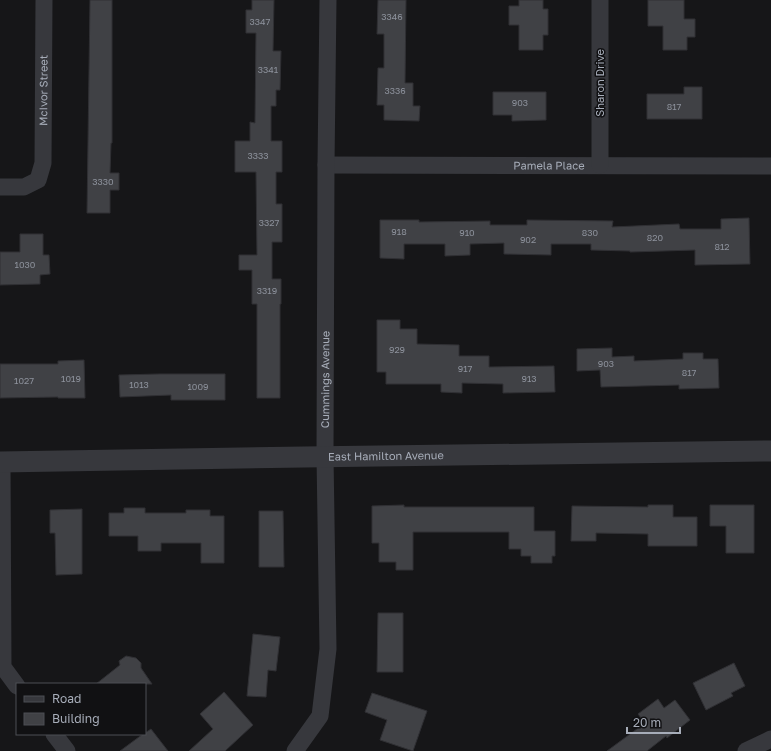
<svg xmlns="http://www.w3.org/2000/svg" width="771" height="751" viewBox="0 0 771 751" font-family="'Golos Text',sans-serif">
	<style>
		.building { fill: #404145; stroke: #303034 }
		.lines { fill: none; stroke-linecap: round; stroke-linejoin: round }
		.minor { stroke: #37383d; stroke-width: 17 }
		.tertiary { stroke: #37383d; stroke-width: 21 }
		.labels { text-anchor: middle; stroke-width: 3; stroke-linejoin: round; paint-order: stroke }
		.number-label { font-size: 9px; fill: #8d929c }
		.street-label { font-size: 11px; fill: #a7adb9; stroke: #111113 }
	</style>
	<rect width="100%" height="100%" fill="#161618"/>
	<g class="building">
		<polygon points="90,0 112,0 112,143 111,143 110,173 119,173 119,190 110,190 110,213 87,213"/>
		<polygon points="252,0 274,0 273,51 281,51 280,90 276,90 276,106 271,106 271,141 282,141 282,172 276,172 276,204 282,204 282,242 272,242 272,279 281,279 281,304 280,304 280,398 257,398 257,304 252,304 252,270 239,270 239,255 257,255 256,172 235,172 235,141 250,141 250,122 255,123 256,33 246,33 246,10 252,10"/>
		<polygon points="378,0 406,0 405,83 413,83 413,106 420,106 419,121 384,120 384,105 377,105 378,68 384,68 384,34 377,34"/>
		<polygon points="519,0 543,0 543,9 548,9 548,35 543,35 543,50 519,50 519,25 509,25 509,6 519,6"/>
		<polygon points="648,0 684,0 684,19 695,19 695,37 687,37 687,50 663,50 663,26 648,26"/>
		<polygon points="684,87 702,87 702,119 647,119 647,94 684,94"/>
		<polygon points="493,92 546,92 546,120 512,121 512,115 493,115"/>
		<polygon points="749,218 750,264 695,265 695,250 630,252 630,251 591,250 591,244 551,244 551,255 504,254 504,243 470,244 470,255 445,256 445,244 404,244 404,259 380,258 380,220 419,220 419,222 490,221 490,225 527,225 527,220 613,221 612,227 679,224 680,229 721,229 721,219"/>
		<polygon points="20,234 43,234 43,255 49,255 50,274 40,275 40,284 0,285 0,252 20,252"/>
		<polygon points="377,320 400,320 400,329 417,329 417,344 459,345 459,356 489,356 489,367 554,366 555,392 503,393 503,384 462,383 462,393 441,392 441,384 386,384 386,372 377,372"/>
		<polygon points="612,348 612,357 634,356 634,361 683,359 683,353 703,353 703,359 718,359 719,388 679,389 679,385 601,387 600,370 577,371 577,349"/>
		<polygon points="84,360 85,398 58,398 58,397 0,398 0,364 58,364 58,361"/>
		<polygon points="159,374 225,374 225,400 171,400 171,395 120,397 119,375"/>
		<polygon points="404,505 404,507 534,507 534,531 555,531 555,556 552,556 552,563 531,563 531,556 521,556 521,549 509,549 509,532 413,532 413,570 396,570 396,562 379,562 379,543 372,543 372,506"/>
		<polygon points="648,505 673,505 673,517 697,517 697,546 648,546 648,534 596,533 596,541 571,541 572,506 648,507"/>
		<polygon points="710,505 754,505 754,553 726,553 726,526 710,526"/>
		<polygon points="124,508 145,508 145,513 186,513 186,510 210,510 210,516 224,516 224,563 201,563 201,543 161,543 161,551 138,551 138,536 109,536 109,513 124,513"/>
		<polygon points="82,509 82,574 56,575 55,533 50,533 50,510"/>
		<polygon points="259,511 283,511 284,567 259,567"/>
		<polygon points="378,613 403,613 403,672 377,672"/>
		<polygon points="253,634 280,637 276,671 268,670 266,697 247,696"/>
		<polygon points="126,656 136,658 141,663 141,668 152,684 96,684 120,665 119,661"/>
		<polygon points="734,663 745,686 731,693 733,696 706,710 693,683"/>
		<polygon points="224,692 253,725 225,751 189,751 213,729 200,714"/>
		<polygon points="372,693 427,711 413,751 380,740 387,720 365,712"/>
		<polygon points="658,699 664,708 675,700 690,720 667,738 666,736 647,751 607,751 645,723 638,714"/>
		<polygon points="151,729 168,751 120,751 143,734 145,734 145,733"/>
	</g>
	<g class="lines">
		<g class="minor">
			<path id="s1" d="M326,165l445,1"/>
			<polyline points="600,165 600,0"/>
			<path id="s2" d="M0,187h24l14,-7 5,-17 1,-163"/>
			<polyline points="2,462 3,667 17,686"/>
			<polyline points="54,734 67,751"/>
			<path id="s3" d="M295,751l25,-35 8,-67 -3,-193 1,-291 2,-165"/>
			<polyline points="746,751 771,739"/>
		</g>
		<path class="tertiary" id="s4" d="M0,462l304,-5 467,-6"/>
	</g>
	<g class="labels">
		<g class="number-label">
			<text x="392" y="20">3346</text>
			<text x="260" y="25">3347</text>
			<text x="268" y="73">3341</text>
			<text x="395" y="94">3336</text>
			<text x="520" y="106">903</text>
			<text x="674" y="110">817</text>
			<text x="258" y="159">3333</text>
			<text x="103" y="185">3330</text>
			<text x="269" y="226">3327</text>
			<text x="399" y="235">918</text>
			<text x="467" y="236">910</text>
			<text x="590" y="236">830</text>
			<text x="655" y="241">820</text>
			<text x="528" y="243">902</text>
			<text x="722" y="250">812</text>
			<text x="25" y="268">1030</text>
			<text x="267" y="294">3319</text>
			<text x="397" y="353">929</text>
			<text x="606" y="367">903</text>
			<text x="465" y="372">917</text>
			<text x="689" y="376">817</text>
			<text x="71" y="382">1019</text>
			<text x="529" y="382">913</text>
			<text x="24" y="384">1027</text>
			<text x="139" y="388">1013</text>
			<text x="198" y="390">1009</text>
		</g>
		<g class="street-label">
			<text transform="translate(600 83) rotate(-90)" y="4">Sharon Drive</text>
			<text dy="4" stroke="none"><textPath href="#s2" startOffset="130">McIvor Street</textPath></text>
			<text dy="4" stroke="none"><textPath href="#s1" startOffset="223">Pamela Place</textPath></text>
			<text dy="4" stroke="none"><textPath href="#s3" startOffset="380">Cummings Avenue</textPath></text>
			<text dy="4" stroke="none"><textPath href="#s4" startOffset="386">East Hamilton Avenue</textPath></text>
		</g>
	</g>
	<rect x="16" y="683" width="130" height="52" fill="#111113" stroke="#4d4f55"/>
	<rect x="24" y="696" width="20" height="6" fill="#37383d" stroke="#4d4f55"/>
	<text x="52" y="703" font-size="12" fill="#a7adb9">Road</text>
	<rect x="24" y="713" width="20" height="12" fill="#404145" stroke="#4d4f55"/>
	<text x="52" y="723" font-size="12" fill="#a7adb9">Building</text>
	<path d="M627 727v6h53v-6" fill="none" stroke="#a7adb9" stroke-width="2"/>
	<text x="633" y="727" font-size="12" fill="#a7adb9" stroke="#111113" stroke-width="3" paint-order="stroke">20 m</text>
</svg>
